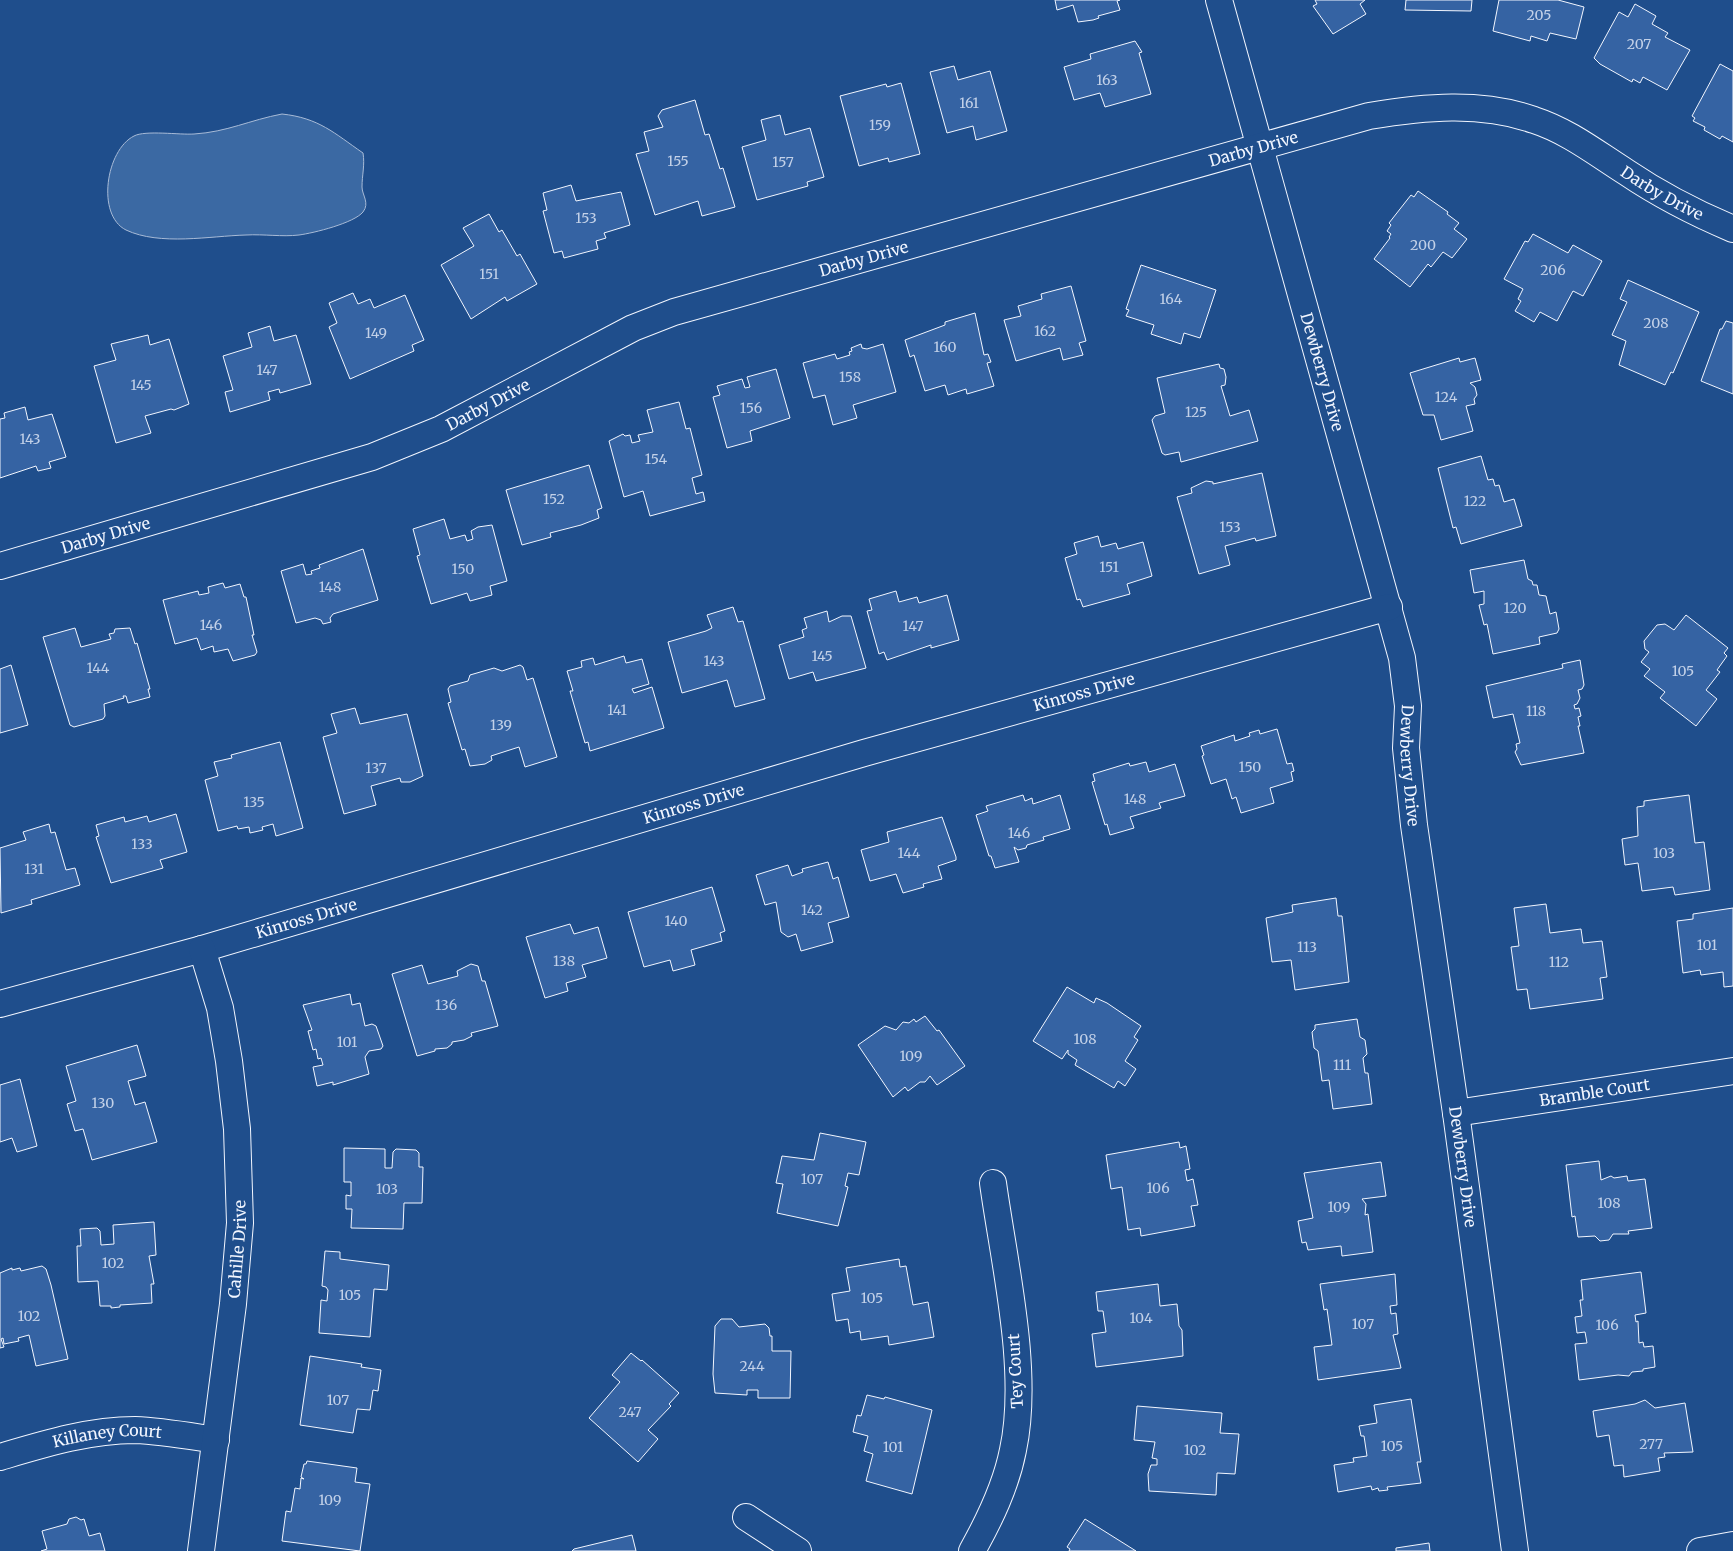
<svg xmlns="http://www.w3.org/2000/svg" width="1733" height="1551" viewBox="0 0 1733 1551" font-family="Merriweather,serif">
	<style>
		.water { fill: #3b69a3; stroke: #a8bbd7 }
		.building { fill: #3563a3; stroke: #f2f6ff }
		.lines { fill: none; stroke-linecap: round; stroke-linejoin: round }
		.minor-casing { stroke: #f2f6ff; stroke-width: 28 }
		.minor { stroke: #1f4e8c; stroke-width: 26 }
		.labels { text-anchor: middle; stroke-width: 4; stroke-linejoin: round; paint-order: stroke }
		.number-label { font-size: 14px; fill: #c3d1e8 }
		.street-label { font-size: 16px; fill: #f2f6ff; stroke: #1f4e8c }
	</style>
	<rect width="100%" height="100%" fill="#1f4e8c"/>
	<path class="water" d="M282,114c37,4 52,19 81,39 2,12 -1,22 -1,34 0,8 8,16 1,25 -9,11 -49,21 -64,23 -17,2 -35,-1 -53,0 -36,1 -86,11 -120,-5 -30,-15 -20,-80 8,-94 11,-6 46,-1 60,-2 33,-2 56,-14 88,-20z"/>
	<g class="building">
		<polygon points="1055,0 1120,0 1117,1 1120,10 1098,16 1099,18 1093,20 1078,22 1073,5 1057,10"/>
		<polygon points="1315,0 1365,0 1360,4 1366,14 1333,34 1313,6 1317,4"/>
		<polygon points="1406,0 1472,0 1471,11 1405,10"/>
		<polygon points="1499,0 1558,0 1584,7 1576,39 1550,33 1547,41 1531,36 1530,41 1493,31"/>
		<polygon points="1635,4 1656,16 1652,24 1668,33 1665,37 1690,50 1667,90 1643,77 1640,83 1633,79 1632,82 1600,64 1594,58 1619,12 1628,17"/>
		<polygon points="1135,41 1142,52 1139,53 1151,94 1105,107 1100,93 1074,100 1064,67 1091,59 1090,54"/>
		<polygon points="1720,64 1733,71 1733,142 1722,136 1720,139 1704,130 1705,127 1693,121 1695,118 1692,116"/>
		<polygon points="954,66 958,80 990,71 1007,131 976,140 973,126 947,133 930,72"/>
		<polygon points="901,83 920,154 889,162 888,158 859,166 840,96 886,84 887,87"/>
		<polygon points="695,100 705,135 709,134 720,169 723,168 735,207 702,216 698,201 655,215 636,154 649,151 644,132 663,127 658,116 662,110"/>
		<polygon points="780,115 785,135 810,128 824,177 807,182 808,186 757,200 742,147 766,140 761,120"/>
		<polygon points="571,185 576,201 621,192 630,225 604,233 606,238 596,241 598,249 564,258 562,251 554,253 543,211 547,210 543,193"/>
		<polygon points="1418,191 1448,212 1447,214 1459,223 1454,229 1467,239 1452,258 1443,252 1431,267 1428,264 1410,287 1374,259 1390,238 1389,237 1391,234 1387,231 1391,225 1389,223 1411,195 1414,197"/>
		<polygon points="489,214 499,232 502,230 517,256 520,254 537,284 507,301 505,297 471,319 441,265 474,246 463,228"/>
		<polygon points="1533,234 1568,253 1573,245 1602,261 1583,296 1573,291 1557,321 1540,312 1534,322 1515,311 1521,301 1518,299 1523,289 1504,279 1525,241 1528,242"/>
		<polygon points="1141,265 1216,290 1200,338 1184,333 1181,344 1151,334 1154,325 1126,316 1129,310 1126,309"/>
		<polygon points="1628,280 1699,312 1673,373 1671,372 1665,385 1619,365 1626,341 1612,335 1627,302 1620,299"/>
		<polygon points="1071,286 1086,341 1079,343 1083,355 1063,360 1060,348 1016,361 1004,320 1021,316 1018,306 1042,299 1041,294"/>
		<polygon points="353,293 358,304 370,299 374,308 405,295 424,340 412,345 414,351 350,379 329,327 337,323 329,303"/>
		<polygon points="975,313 984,355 988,354 991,362 987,363 994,386 967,394 966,389 948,395 945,385 925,391 914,355 910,357 905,340 945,325 945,322"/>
		<polygon points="1726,321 1733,323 1733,394 1701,381 1720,329 1722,329"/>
		<polygon points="270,326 274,341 296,335 311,384 280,393 279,389 268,392 270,400 230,412 225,392 233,390 223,356 252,347 248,333"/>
		<polygon points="148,335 150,345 169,339 189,404 174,410 171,409 145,416 151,433 116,443 94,366 116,360 111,344"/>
		<polygon points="861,344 862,348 867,349 883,344 896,392 853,405 857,418 833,425 825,395 813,398 803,363 835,354 837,359 850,355 849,352 852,351 851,348"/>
		<polygon points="1459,358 1460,362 1475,358 1481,380 1470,383 1475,387 1477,395 1474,399 1475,404 1466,406 1473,431 1441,440 1434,415 1423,415 1410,373"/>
		<polygon points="1219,364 1220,368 1224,369 1226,377 1225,385 1221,386 1230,416 1249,410 1258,441 1181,462 1179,452 1165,455 1162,453 1152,420 1155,416 1165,413 1157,378"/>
		<polygon points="776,369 790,418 750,431 752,441 727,448 713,397 720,395 717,386 742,379 745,388 750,387 747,377"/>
		<polygon points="679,402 686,429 690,428 702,475 692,478 696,494 703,492 705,501 650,516 643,491 624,497 609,441 623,434 625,436 630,435 632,443 640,441 638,435 653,432 647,410"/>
		<polygon points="25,407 28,420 52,414 66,457 49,462 51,468 38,471 36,466 0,478 0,419 5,418 4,413"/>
		<polygon points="1481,456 1488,480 1493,479 1495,486 1499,485 1504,502 1514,499 1522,526 1461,544 1456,527 1453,528 1438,468"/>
		<polygon points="589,465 602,508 597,510 599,518 581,525 550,533 551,537 522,545 506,490"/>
		<polygon points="1262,473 1276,536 1256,541 1255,538 1225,546 1230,565 1199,574 1177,497 1192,493 1191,488 1206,481 1213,482 1213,484"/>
		<polygon points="444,519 450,539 465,535 467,541 473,539 471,531 478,527 492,525 507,581 490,586 492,595 470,601 467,593 431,604 417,556 420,555 413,529"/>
		<polygon points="1098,536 1101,547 1116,543 1118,549 1143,542 1152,576 1127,584 1130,594 1083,607 1080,599 1077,600 1065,558 1077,554 1074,543"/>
		<polygon points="363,549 378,600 333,614 330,618 331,622 323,624 321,620 315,618 296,623 281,571 303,564 306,575 312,574 311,571 320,568 319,565"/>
		<polygon points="1524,560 1528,579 1532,581 1533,585 1537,585 1539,595 1546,596 1550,614 1556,612 1559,629 1557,633 1539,637 1540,644 1493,654 1487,624 1484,625 1479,605 1484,604 1484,591 1474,593 1470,570"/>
		<polygon points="223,583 225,588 240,584 244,597 246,597 254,635 252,635 257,652 255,655 233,661 228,649 214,652 213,646 201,650 197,638 175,644 163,600 198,591 199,595 209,593 208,587"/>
		<polygon points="896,591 899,602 917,597 919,603 947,595 959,640 931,648 931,645 887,660 884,652 879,654 867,611 872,610 869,599"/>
		<polygon points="733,607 738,622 743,621 765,699 735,707 727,680 682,693 668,642 706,631 712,628 707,615"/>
		<polygon points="827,611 829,622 842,616 851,616 866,668 816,681 813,672 789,679 779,645 804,637 802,630 807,628 804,618"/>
		<polygon points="1686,615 1728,648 1724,653 1727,656 1717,670 1720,672 1706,690 1717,699 1696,726 1660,698 1665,692 1644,676 1650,669 1641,662 1649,652 1645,649 1644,641 1657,625 1665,624 1674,630"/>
		<polygon points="75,628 81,647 111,639 109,634 114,633 115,629 130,628 135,644 137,643 150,689 148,689 150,697 128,703 126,696 123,696 124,698 104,704 105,716 103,719 74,727 70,725 43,637"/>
		<polygon points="624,656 626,663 642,659 649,684 632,689 634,693 652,687 664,728 590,751 588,742 585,743 570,691 573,691 567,671 582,667 581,661 593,658 595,665"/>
		<polygon points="1580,660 1584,685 1582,689 1578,690 1580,698 1577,704 1574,705 1575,709 1579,708 1581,716 1578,717 1580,726 1578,726 1584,753 1521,765 1515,752 1517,749 1516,744 1520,743 1513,714 1493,718 1486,686 1563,668 1562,664"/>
		<polygon points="11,665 28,725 0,733 0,669"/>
		<polygon points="520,665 523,667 527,680 533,678 557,757 525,767 519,747 491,756 492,760 485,764 470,766 465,749 462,750 448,703 451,702 448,689 450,686 468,681 470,675 494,668 502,671"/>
		<polygon points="355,708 360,724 407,714 423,776 410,782 401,782 400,778 371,786 376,805 344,814 323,737 337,733 331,714"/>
		<polygon points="1277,729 1287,764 1292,763 1294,771 1291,772 1293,781 1270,788 1274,803 1241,813 1236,797 1232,799 1226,779 1211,784 1202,756 1204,755 1201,746 1234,735 1235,741 1250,736 1249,733 1259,730 1260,734"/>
		<polygon points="280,742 303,828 276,836 273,824 262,827 263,830 250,833 249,827 238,829 237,826 218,831 205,780 218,776 214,762 232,758 231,755"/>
		<polygon points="1146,762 1149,772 1175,764 1185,796 1159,803 1161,808 1130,817 1134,828 1110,835 1107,824 1105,825 1092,782 1095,781 1093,774 1129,763 1130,766"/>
		<polygon points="1023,795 1025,801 1032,798 1033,804 1060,795 1070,829 1043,837 1044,840 1027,845 1026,848 1018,850 1014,847 1019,862 995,868 991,856 989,856 976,815 988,811 986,806"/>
		<polygon points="1689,795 1695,843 1704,842 1710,890 1675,895 1673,887 1642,891 1638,863 1625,865 1622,839 1638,836 1637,807 1644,806 1644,801"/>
		<polygon points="176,814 187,852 160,860 163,868 111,883 96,837 99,836 96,825 124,817 125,822 147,816 149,822"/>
		<polygon points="942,817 956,857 956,860 938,866 942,879 923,884 924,887 903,893 896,874 870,881 861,850 889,842 887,832"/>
		<polygon points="49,824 51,833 55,832 66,870 75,868 80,885 31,900 32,904 1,913 0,848 26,840 23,832"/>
		<polygon points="828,862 833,879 838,877 849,917 828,923 833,942 801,951 796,934 788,937 781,932 776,902 765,905 756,875 788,865 792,876 803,872 802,869"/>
		<polygon points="712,887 725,931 720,933 722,941 691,950 695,965 673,971 670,960 644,967 628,912"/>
		<polygon points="1336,898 1338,916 1342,916 1349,982 1295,990 1291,960 1272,962 1266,918 1293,912 1292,905"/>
		<polygon points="1546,904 1550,933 1581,929 1583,943 1602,941 1607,977 1600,978 1603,999 1530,1009 1527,989 1517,990 1511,947 1519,946 1514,908"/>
		<polygon points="1733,908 1733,986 1724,987 1723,972 1701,975 1700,970 1683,973 1677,921 1693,919 1693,914"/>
		<polygon points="570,924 574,934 598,927 607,958 582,965 586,977 566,983 568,991 545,998 526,937"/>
		<polygon points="471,964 478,966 482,981 485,981 498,1026 471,1033 472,1036 464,1040 452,1042 452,1044 447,1048 435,1049 435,1051 417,1056 392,974 422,965 428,984 458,976 457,971"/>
		<polygon points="1067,987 1094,1003 1096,998 1107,1003 1141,1026 1134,1037 1138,1040 1125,1061 1136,1069 1125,1086 1118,1081 1114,1088 1075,1065 1077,1060 1068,1054 1068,1050 1062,1059 1033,1041"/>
		<polygon points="350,994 352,1005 360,1003 365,1026 372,1024 376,1026 383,1046 381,1049 369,1051 365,1057 369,1074 333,1085 333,1082 317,1086 313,1067 323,1065 321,1058 318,1059 316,1049 313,1050 308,1031 312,1030 303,1005"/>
		<polygon points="925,1016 937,1031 939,1030 965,1066 937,1085 930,1076 925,1082 920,1082 908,1091 905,1087 893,1097 858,1045 885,1026 896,1030 903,1022 909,1023 914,1019 916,1022"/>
		<polygon points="1357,1019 1360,1037 1365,1040 1367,1054 1363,1058 1365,1073 1368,1073 1372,1104 1333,1109 1329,1080 1322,1081 1318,1051 1314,1048 1312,1032 1315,1029 1315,1025"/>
		<polygon points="137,1045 146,1076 128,1081 135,1105 145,1102 157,1142 92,1160 83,1129 75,1131 67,1104 76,1101 66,1066"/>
		<polygon points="20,1079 37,1146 17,1152 12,1138 0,1142 0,1085"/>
		<polygon points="820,1133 866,1142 859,1175 848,1173 845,1186 848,1187 838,1226 777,1213 783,1184 776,1183 782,1156 814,1160"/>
		<polygon points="1179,1142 1180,1148 1186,1146 1190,1169 1185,1170 1187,1181 1193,1179 1198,1205 1191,1206 1195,1226 1141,1236 1140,1228 1128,1230 1122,1187 1111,1189 1106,1155"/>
		<polygon points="344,1148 385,1149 385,1168 392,1168 393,1152 396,1149 416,1150 419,1153 419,1167 423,1167 422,1203 404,1203 403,1229 351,1228 352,1209 346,1209 346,1195 351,1196 351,1182 344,1182"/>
		<polygon points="1599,1161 1601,1180 1611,1176 1614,1178 1627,1176 1628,1181 1645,1179 1652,1228 1628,1231 1629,1234 1613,1234 1609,1240 1600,1241 1595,1236 1578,1237 1575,1216 1572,1217 1566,1165"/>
		<polygon points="1381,1162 1386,1196 1362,1199 1366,1204 1365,1215 1368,1214 1373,1252 1342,1256 1341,1246 1308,1250 1306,1242 1302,1243 1298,1221 1313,1218 1304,1173"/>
		<polygon points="154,1222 156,1255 149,1256 154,1284 151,1284 152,1303 120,1305 120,1307 111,1308 111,1306 100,1306 98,1281 78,1282 77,1246 81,1246 80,1229 97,1228 100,1231 101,1245 114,1244 113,1225"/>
		<polygon points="325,1251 340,1252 340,1259 389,1265 387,1290 374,1289 370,1337 319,1333 321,1300 327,1301 328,1290 326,1287 322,1286"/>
		<polygon points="899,1259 900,1267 906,1266 913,1305 928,1302 934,1337 889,1345 888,1336 861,1340 860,1331 850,1333 848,1319 836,1321 832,1294 850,1291 846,1268"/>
		<polygon points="42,1266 46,1269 51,1285 68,1359 36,1366 29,1335 18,1338 19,1341 4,1344 3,1338 1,1339 4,1347 0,1348 0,1273 12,1268 12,1270 20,1268 21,1271"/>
		<polygon points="1641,1272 1646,1313 1635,1315 1636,1322 1638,1321 1639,1343 1643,1342 1644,1347 1653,1346 1655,1367 1643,1369 1643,1371 1632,1372 1629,1376 1618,1375 1579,1380 1575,1344 1587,1343 1585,1332 1577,1333 1575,1317 1582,1316 1580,1300 1583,1300 1581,1280"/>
		<polygon points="1395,1274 1397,1305 1390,1306 1391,1314 1396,1313 1398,1334 1393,1335 1401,1368 1318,1380 1314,1347 1332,1345 1327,1309 1324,1310 1320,1284"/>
		<polygon points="1158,1284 1160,1306 1177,1304 1179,1326 1182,1330 1183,1356 1096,1367 1092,1334 1106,1332 1103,1311 1098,1311 1096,1292"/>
		<polygon points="721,1319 732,1319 739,1327 765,1324 769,1328 770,1336 772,1336 772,1351 791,1351 790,1398 758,1398 758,1390 747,1390 747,1395 715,1393 713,1374 715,1326"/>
		<polygon points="631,1353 641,1361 642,1360 679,1393 669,1404 671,1406 648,1430 658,1439 638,1462 589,1418 620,1382 612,1375"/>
		<polygon points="310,1356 362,1364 361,1367 381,1370 378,1391 373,1390 370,1410 357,1409 353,1433 300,1425"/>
		<polygon points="867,1395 884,1399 885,1397 932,1410 912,1494 866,1481 873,1454 864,1451 868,1436 853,1432 857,1415 861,1416"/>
		<polygon points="1411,1399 1421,1462 1417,1462 1421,1483 1387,1487 1388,1490 1379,1491 1378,1488 1372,1490 1371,1486 1338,1492 1334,1465 1354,1462 1353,1458 1367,1456 1364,1436 1361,1436 1359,1426 1377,1423 1374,1405"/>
		<polygon points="1645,1400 1655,1408 1685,1403 1693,1452 1664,1453 1665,1457 1658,1458 1660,1471 1624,1477 1623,1465 1614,1466 1609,1435 1597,1437 1593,1411 1635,1404"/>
		<polygon points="1137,1406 1222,1413 1220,1433 1239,1434 1235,1474 1217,1473 1216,1495 1149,1491 1148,1474 1151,1465 1157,1465 1157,1459 1152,1458 1155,1442 1134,1440"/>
		<polygon points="307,1461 357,1468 355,1482 370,1484 360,1551 282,1541 286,1511 291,1512 295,1488 300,1489 301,1478 304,1479 301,1477 304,1464 306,1464"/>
		<polygon points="76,1517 81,1520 84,1519 89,1536 100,1533 105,1551 41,1551 47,1549 42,1531 67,1524 69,1519"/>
		<polygon points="1085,1519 1136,1551 1069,1551 1070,1549 1067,1547"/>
		<polygon points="632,1535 636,1551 572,1551 574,1549"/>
		<polygon points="1429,1543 1430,1551 1396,1551 1396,1548"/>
	</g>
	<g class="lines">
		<defs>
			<g id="minor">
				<path id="s1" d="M1219,0l183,658 6,48 -2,42 8,77 42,288 59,438"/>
				<path id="s2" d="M0,566l372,-109 69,-28 192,-101 41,-16 695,-196c54,-9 112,-15 165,4 34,11 62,33 92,52 34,23 69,41 107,57"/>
				<path id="s3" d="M0,1004l202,-55 662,-196 525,-146"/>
				<path id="s4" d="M1456,1113l277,-42"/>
				<path id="s5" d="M0,1457c44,-13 89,-27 135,-27 27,1 54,6 81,10"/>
				<polyline points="746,1517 798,1551"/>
				<path id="s6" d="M201,1551l32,-247 7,-81 -3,-94 -8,-68 -9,-53 -18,-59"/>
				<path d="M972,1551c18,-32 34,-65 41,-101 17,-79 -9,-187 -20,-267"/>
				<polyline points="1700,1551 1733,1545"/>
			</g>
		</defs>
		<use href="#minor" class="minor-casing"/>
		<use href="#minor" class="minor"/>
	</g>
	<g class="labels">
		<g class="number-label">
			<text x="1539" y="20">205</text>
			<text x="1639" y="49">207</text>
			<text x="1107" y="85">163</text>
			<text x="969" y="108">161</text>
			<text x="880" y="130">159</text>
			<text x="678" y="166">155</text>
			<text x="783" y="167">157</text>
			<text x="586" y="223">153</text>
			<text x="1423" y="250">200</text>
			<text x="1553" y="275">206</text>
			<text x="489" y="279">151</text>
			<text x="1171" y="304">164</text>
			<text x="1656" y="328">208</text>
			<text x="1045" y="336">162</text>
			<text x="376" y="338">149</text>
			<text x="945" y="352">160</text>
			<text x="267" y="375">147</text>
			<text x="850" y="382">158</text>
			<text x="141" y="390">145</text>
			<text x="1446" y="402">124</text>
			<text x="751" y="413">156</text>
			<text x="1196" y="417">125</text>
			<text x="30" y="444">143</text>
			<text x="656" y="464">154</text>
			<text x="554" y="504">152</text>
			<text x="1475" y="506">122</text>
			<text x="1230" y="532">153</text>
			<text x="1109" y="572">151</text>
			<text x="463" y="574">150</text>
			<text x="330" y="592">148</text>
			<text x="1515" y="613">120</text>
			<text x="211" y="630">146</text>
			<text x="913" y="631">147</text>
			<text x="822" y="661">145</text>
			<text x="714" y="666">143</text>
			<text x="98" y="673">144</text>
			<text x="1683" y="676">105</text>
			<text x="617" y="715">141</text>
			<text x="1536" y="716">118</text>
			<text x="501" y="730">139</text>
			<text x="1250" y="772">150</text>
			<text x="376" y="773">137</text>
			<text x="1135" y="804">148</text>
			<text x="254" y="807">135</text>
			<text x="1019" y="838">146</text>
			<text x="142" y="849">133</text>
			<text x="909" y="858">144</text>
			<text x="1664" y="858">103</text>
			<text x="34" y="874">131</text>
			<text x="812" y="915">142</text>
			<text x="676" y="926">140</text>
			<text x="1707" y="950">101</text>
			<text x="1307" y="952">113</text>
			<text x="564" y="966">138</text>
			<text x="1559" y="967">112</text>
			<text x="446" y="1010">136</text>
			<text x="1085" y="1044">108</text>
			<text x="347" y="1047">101</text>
			<text x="911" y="1061">109</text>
			<text x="1342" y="1070">111</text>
			<text x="103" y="1108">130</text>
			<text x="812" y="1184">107</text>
			<text x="1158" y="1193">106</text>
			<text x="387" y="1194">103</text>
			<text x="1609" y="1208">108</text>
			<text x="1339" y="1212">109</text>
			<text x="113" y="1268">102</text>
			<text x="350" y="1300">105</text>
			<text x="872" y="1303">105</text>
			<text x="29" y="1321">102</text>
			<text x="1141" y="1323">104</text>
			<text x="1363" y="1329">107</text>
			<text x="1607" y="1330">106</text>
			<text x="752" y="1371">244</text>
			<text x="338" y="1405">107</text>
			<text x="630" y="1417">247</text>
			<text x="1651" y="1449">277</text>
			<text x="1392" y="1451">105</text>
			<text x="893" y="1452">101</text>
			<text x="1195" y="1455">102</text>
			<text x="330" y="1505">109</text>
		</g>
		<g class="street-label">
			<text dy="6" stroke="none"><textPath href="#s2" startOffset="1325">Darby Drive</textPath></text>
			<text dy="6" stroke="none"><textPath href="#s2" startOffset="1760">Darby Drive</textPath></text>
			<text dy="6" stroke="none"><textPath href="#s2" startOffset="920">Darby Drive</textPath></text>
			<text dy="6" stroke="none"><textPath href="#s1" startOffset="386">Dewberry Drive</textPath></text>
			<text dy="6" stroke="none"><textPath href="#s2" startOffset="515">Darby Drive</textPath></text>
			<text dy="6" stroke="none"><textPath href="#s2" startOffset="110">Darby Drive</textPath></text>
			<text dy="6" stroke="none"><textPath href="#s3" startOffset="1128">Kinross Drive</textPath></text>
			<text dy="6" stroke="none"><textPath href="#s1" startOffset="791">Dewberry Drive</textPath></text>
			<text dy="6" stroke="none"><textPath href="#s3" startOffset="722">Kinross Drive</textPath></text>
			<text dy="6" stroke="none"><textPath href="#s3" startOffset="318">Kinross Drive</textPath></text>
			<text dy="6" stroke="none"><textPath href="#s4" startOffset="140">Bramble Court</textPath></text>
			<text dy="6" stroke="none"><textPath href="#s1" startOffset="1196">Dewberry Drive</textPath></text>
			<text dy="6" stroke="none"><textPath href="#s6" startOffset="304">Cahille Drive</textPath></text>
			<text transform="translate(1015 1371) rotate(-93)" y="6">Tey Court</text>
			<text dy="6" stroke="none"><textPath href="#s5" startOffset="110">Killaney Court</textPath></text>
		</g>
	</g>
</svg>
